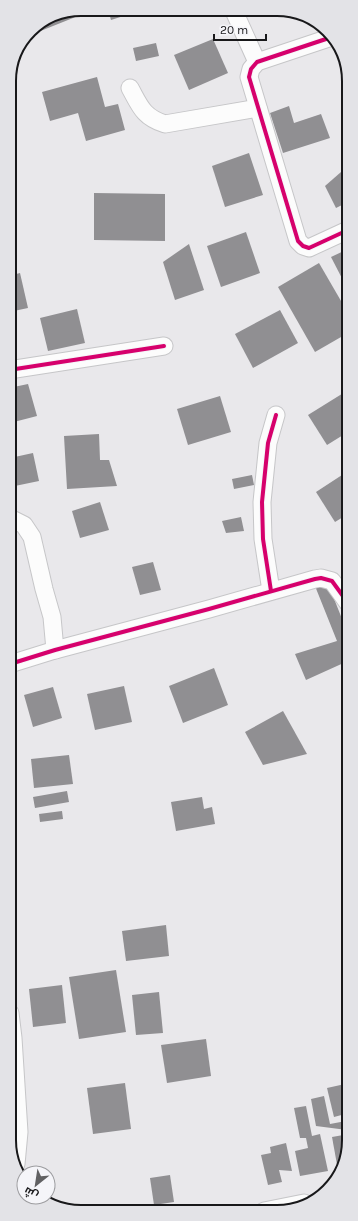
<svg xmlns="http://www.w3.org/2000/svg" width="358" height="1221" viewBox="0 0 358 1221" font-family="Karla,Cairo,sans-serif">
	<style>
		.building { fill: #908f92 }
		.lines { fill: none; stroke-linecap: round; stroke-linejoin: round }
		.minor-casing { stroke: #c6c6c8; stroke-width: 19 }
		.minor { stroke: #fcfcfc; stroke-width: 17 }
		.cycleway-casing { stroke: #f5f5f9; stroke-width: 6 }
		.cycleway { stroke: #d6006c; stroke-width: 4 }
		.rim { fill: none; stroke: #18181a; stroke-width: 2 }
	</style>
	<rect width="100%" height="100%" fill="#e9e8eb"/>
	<g class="building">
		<polygon points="109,13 133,13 111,20"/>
		<polygon points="54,14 83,14 33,34 31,29"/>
		<polygon points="213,39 228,73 189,90 174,55"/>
		<polygon points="156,43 159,56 136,61 133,48"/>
		<polygon points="97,77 105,107 118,104 125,130 86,141 78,113 50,121 42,92"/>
		<polygon points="289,106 294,123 321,114 330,138 283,153 270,113"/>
		<polygon points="249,153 263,195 225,207 212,166"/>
		<polygon points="341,172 348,186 348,202 336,208 325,186"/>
		<polygon points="94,193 165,194 165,241 94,240"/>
		<polygon points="246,232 260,273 221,287 207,246"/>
		<polygon points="189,244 204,290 175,300 163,262"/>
		<polygon points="348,249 348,290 331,257"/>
		<polygon points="319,263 348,313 348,333 315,352 278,287"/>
		<polygon points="20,273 28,308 9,312 9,276"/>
		<polygon points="77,309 85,343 48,351 40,318"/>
		<polygon points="280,310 298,343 253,368 235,334"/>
		<polygon points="28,384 37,416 10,423 9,388"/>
		<polygon points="345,392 348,397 348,432 327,445 308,415"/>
		<polygon points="220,396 231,432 188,445 177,409"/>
		<polygon points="99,434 100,460 109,460 117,486 67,489 64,436"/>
		<polygon points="33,453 39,481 10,487 10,458"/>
		<polygon points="252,475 254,485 234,489 232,479"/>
		<polygon points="342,475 348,485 348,514 335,522 316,492"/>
		<polygon points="100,502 109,530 80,538 72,511"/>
		<polygon points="241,517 244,531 226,533 222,521"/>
		<polygon points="153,562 161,590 140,595 132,567"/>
		<polygon points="327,581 348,634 348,661 306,680 295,654 337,641 315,586"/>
		<polygon points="214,668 228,705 183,723 169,686"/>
		<polygon points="124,686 132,722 95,730 87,694"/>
		<polygon points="53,687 62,718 33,727 24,695"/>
		<polygon points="283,711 307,754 263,765 245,732"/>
		<polygon points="69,755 73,784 34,788 31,759"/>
		<polygon points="67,791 69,802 35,808 33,797"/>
		<polygon points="202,797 204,809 212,807 215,824 176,831 171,802"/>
		<polygon points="62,811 63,819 40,822 39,814"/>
		<polygon points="166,925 169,956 126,961 122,931"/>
		<polygon points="116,970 126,1032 79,1039 69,977"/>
		<polygon points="62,985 66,1023 33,1027 29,989"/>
		<polygon points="159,992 163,1033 136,1035 132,995"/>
		<polygon points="206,1039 211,1076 167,1083 161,1045"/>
		<polygon points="125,1083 131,1129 93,1134 87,1088"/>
		<polygon points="345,1084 349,1100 349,1113 334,1117 327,1088"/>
		<polygon points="324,1096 330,1124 346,1121 347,1130 316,1126 311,1099"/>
		<polygon points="306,1106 312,1136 320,1134 328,1171 300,1176 295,1151 308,1148 306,1138 300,1138 294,1108"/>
		<polygon points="349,1134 349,1144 338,1170 332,1137"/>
		<polygon points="286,1143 292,1171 279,1170 282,1182 268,1185 261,1155 271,1153 270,1147"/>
		<polygon points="170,1175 174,1202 154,1205 150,1178"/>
	</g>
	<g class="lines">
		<defs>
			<g id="minor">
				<polyline points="234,11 257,62"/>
				<polyline points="332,37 257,62 251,69 249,77 298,241 303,246 309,248 348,230"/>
				<path d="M130,88c10,18 13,29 35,36l93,-16"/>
				<polyline points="9,370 164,346"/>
				<polyline points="10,518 24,525 32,537 44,589 52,617 55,650"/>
				<polyline points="271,591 263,539 262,502 268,443 276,415"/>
				<polyline points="10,664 55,650 209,609 315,579 321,578 332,581 348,603"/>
				<polyline points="10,1013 13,1038 19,1132 16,1164"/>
				<polyline points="264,1211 304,1203"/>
			</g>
		</defs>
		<use href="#minor" class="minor-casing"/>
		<use href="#minor" class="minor"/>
		<defs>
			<g id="cycleway">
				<polyline points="332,37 257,62 251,69 249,77 298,241 303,246 309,248 348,230"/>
				<polyline points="9,370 164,346"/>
				<polyline points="271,591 263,539 262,502 268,443 276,415"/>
				<polyline points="10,664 55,650 209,609 315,579 321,578 332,581 348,603"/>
			</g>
		</defs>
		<use href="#cycleway" class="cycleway-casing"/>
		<use href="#cycleway" class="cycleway"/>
	</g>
	<path d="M0 0H358V1221H0ZM81 16H277A65 65 0 0 1 342 81V1140A65 65 0 0 1 277 1205H81A65 65 0 0 1 16 1140V81A65 65 0 0 1 81 16Z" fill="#e3e3e7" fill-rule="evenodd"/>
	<path class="rim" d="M81 16H277A65 65 0 0 1 342 81V1140A65 65 0 0 1 277 1205H81A65 65 0 0 1 16 1140V81A65 65 0 0 1 81 16Z"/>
	<g transform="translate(36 1185) rotate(210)"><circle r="19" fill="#f5f5f9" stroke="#9d9da0"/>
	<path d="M0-3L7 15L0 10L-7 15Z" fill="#616163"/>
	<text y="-6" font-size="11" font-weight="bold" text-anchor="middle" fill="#18181a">ش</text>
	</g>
	<path d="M214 34v6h52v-6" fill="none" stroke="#18181a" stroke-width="2"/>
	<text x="220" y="34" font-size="12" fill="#18181a" stroke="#f5f5f9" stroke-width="3" paint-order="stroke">20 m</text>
</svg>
